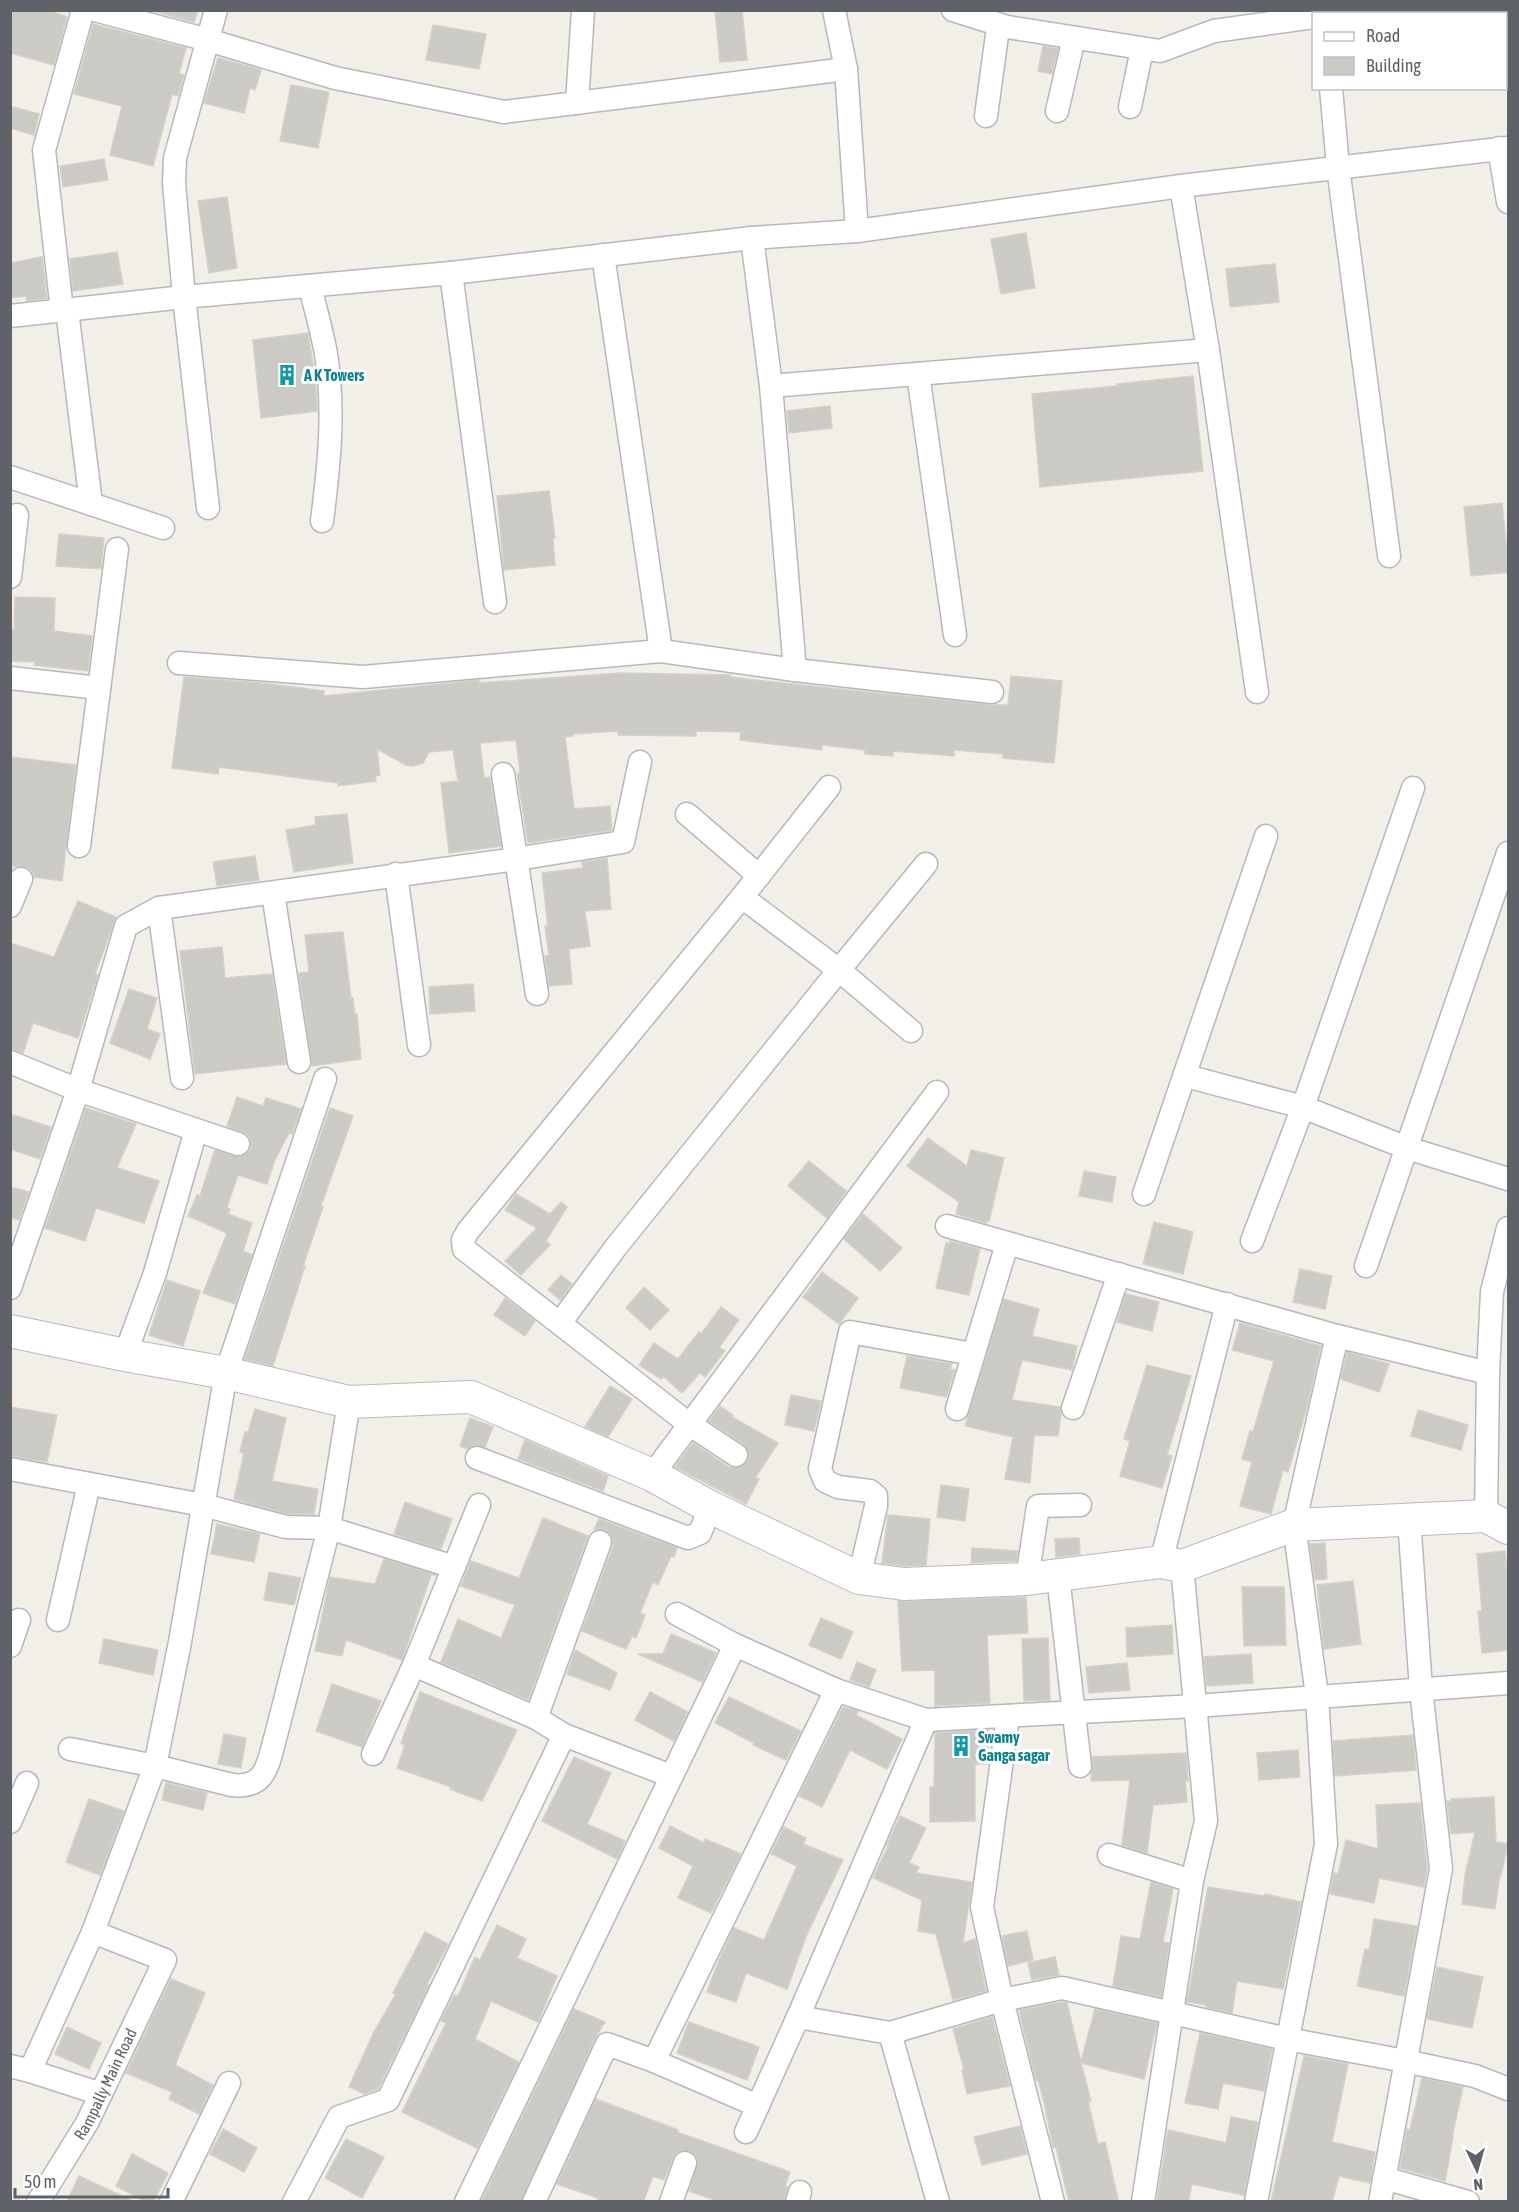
<svg xmlns="http://www.w3.org/2000/svg" width="1519" height="2212" viewBox="0 0 1519 2212" font-family="'Asap Condensed',sans-serif">
	<style>
		.building { fill: #cccac5; stroke: #d6d1c6; stroke-width: 1.5 }
		.lines { fill: none; stroke-linecap: round; stroke-linejoin: round }
		.street-casing { stroke: #b5b8bc; stroke-width: 25 }
		.secondary-casing { stroke: #b6babf; stroke-width: 34 }
		.street { stroke: #fff; stroke-width: 22 }
		.secondary { stroke: #fff; stroke-width: 32 }
		.labels { text-anchor: middle; stroke-width: 6; stroke-linejoin: round; paint-order: stroke }
		.culture-label { font-size: 16px; font-weight: bold; fill: #0d838f; stroke: #fff; text-anchor: start }
		.street-label { font-size: 16px; fill: #5f6368; stroke: #fff }
	</style>
	<rect width="100%" height="100%" fill="#f1efe8"/>
	<g class="building">
		<polygon points="10,10 47,10 67,17 54,65 10,53"/>
		<polygon points="150,10 198,10 194,22"/>
		<polygon points="715,10 742,10 747,60 720,62"/>
		<polygon points="93,24 186,48 179,74 184,75 178,96 172,94 153,166 110,155 122,106 74,94"/>
		<polygon points="433,25 486,34 479,69 426,60"/>
		<polygon points="1043,46 1058,49 1052,74 1038,71"/>
		<polygon points="218,58 261,70 255,90 250,88 244,113 204,103"/>
		<polygon points="291,85 329,92 318,148 280,141"/>
		<polygon points="10,106 39,114 34,135 10,128"/>
		<polygon points="104,159 108,180 63,187 60,166"/>
		<polygon points="227,197 237,268 209,273 198,201"/>
		<polygon points="1026,233 1035,288 1001,294 991,239"/>
		<polygon points="117,252 123,284 73,291 70,259"/>
		<polygon points="42,257 47,298 27,301 26,296 10,298 10,263"/>
		<polygon points="1275,264 1279,302 1230,307 1226,269"/>
		<polygon points="308,333 315,376 317,411 261,418 253,340"/>
		<polygon points="1193,376 1203,471 1040,487 1032,394 1117,386 1117,384"/>
		<polygon points="830,406 832,428 789,433 787,411"/>
		<polygon points="549,491 555,538 553,539 555,565 504,570 497,496"/>
		<polygon points="1502,503 1509,572 1471,576 1464,507"/>
		<polygon points="59,534 104,538 101,569 56,566"/>
		<polygon points="15,597 55,598 54,631 92,636 88,671 34,665 35,662 10,661 10,630 14,630"/>
		<polygon points="620,673 731,675 731,677 765,681 990,705 1008,705 1011,676 1062,681 1054,763 1003,758 1003,754 954,750 954,756 893,751 893,756 865,754 865,750 822,745 822,750 740,740 741,732 696,731 696,736 618,735 618,731 573,734 573,736 565,737 574,809 610,806 612,830 528,843 517,774 520,773 516,740 480,743 484,778 490,777 501,846 449,853 441,783 458,781 453,750 429,752 423,763 413,766 406,765 377,749 380,775 375,776 376,781 338,786 338,783 219,767 218,774 172,768 184,677 262,683 324,691 324,696 479,680 479,683"/>
		<polygon points="10,757 76,765 62,881 34,877 32,871 27,867 10,866"/>
		<polygon points="347,814 353,863 294,872 286,830 316,825 315,817"/>
		<polygon points="255,856 259,880 217,886 213,862"/>
		<polygon points="607,858 611,909 585,911 590,946 569,949 572,984 549,986 545,956 549,955 545,926 548,926 542,873 583,868 582,862"/>
		<polygon points="78,901 116,917 95,974 98,975 78,1038 33,1023 23,1053 10,1049 10,943 54,957"/>
		<polygon points="343,932 351,998 353,998 355,1015 357,1014 361,1059 312,1066 299,973 309,972 305,935"/>
		<polygon points="222,947 225,978 272,974 286,1064 195,1074 180,951"/>
		<polygon points="473,984 475,1011 430,1014 429,987"/>
		<polygon points="129,989 157,998 147,1029 160,1034 150,1059 110,1043"/>
		<polygon points="237,1097 263,1106 266,1098 301,1109 292,1134 289,1133 275,1160 267,1184 238,1175 227,1207 230,1209 228,1214 252,1223 243,1251 252,1255 235,1304 203,1293 227,1233 188,1216 197,1195 200,1196 215,1150 240,1157 246,1154 251,1149 251,1142 248,1135 227,1126"/>
		<polygon points="86,1108 136,1124 117,1168 159,1181 144,1223 96,1208 85,1241 45,1228"/>
		<polygon points="330,1108 353,1116 321,1206 323,1207 303,1266 305,1266 273,1366 245,1359"/>
		<polygon points="10,1114 51,1127 40,1159 10,1149"/>
		<polygon points="928,1138 967,1166 971,1150 1004,1158 989,1221 987,1221 986,1223 956,1214 959,1202 907,1166"/>
		<polygon points="809,1161 846,1191 827,1218 788,1186"/>
		<polygon points="1084,1171 1116,1177 1112,1202 1079,1196"/>
		<polygon points="10,1187 29,1192 19,1220 10,1217"/>
		<polygon points="516,1194 550,1214 561,1202 567,1207 546,1241 550,1245 521,1275 505,1261 537,1228 505,1210"/>
		<polygon points="863,1214 902,1248 880,1271 844,1239"/>
		<polygon points="1154,1222 1193,1232 1183,1274 1143,1264"/>
		<polygon points="950,1241 980,1249 969,1295 936,1288 946,1243 949,1244"/>
		<polygon points="1300,1269 1332,1276 1325,1309 1293,1302"/>
		<polygon points="822,1272 858,1298 839,1324 803,1297"/>
		<polygon points="561,1275 572,1284 560,1300 548,1290"/>
		<polygon points="167,1280 200,1291 183,1346 149,1335"/>
		<polygon points="644,1287 669,1310 650,1330 626,1308"/>
		<polygon points="1126,1294 1159,1302 1152,1331 1117,1322"/>
		<polygon points="505,1298 535,1321 525,1336 494,1315"/>
		<polygon points="1004,1299 1039,1309 1032,1336 1077,1346 1072,1370 1022,1360 1012,1400 1060,1407 1061,1414 1058,1436 1034,1435 1030,1483 1005,1479 1013,1437 965,1426"/>
		<polygon points="721,1307 739,1320 719,1347 725,1351 705,1377 700,1373 682,1393 663,1376 661,1379 639,1365 654,1343 678,1359 699,1332 701,1334"/>
		<polygon points="1240,1323 1321,1346 1307,1407 1288,1472 1283,1470 1271,1514 1240,1506 1252,1462 1242,1459 1250,1431 1253,1432 1274,1361 1232,1350"/>
		<polygon points="1347,1352 1389,1364 1379,1392 1341,1379"/>
		<polygon points="907,1356 952,1364 950,1369 955,1370 946,1397 900,1388"/>
		<polygon points="1147,1365 1191,1376 1167,1455 1172,1456 1162,1488 1120,1476 1130,1441 1124,1439"/>
		<polygon points="610,1386 632,1399 608,1437 585,1427"/>
		<polygon points="791,1395 821,1401 814,1431 785,1425"/>
		<polygon points="720,1406 733,1415 732,1417 778,1443 755,1478 759,1479 746,1504 675,1467 693,1443 729,1467 741,1467 747,1463 749,1455 744,1444 709,1421"/>
		<polygon points="10,1407 57,1415 47,1462 10,1456"/>
		<polygon points="255,1409 286,1418 272,1481 318,1489 314,1514 288,1514 234,1499 244,1453 240,1452 245,1432 248,1432"/>
		<polygon points="1418,1410 1468,1425 1461,1450 1411,1436"/>
		<polygon points="470,1418 493,1427 485,1447 475,1445 467,1449 460,1446"/>
		<polygon points="525,1440 608,1476 603,1491 518,1459"/>
		<polygon points="941,1485 969,1489 965,1521 937,1517"/>
		<polygon points="405,1502 452,1519 441,1549 394,1534"/>
		<polygon points="888,1515 930,1519 926,1565 905,1566 882,1563"/>
		<polygon points="543,1518 588,1536 528,1700 441,1662 458,1619 501,1638 515,1605 461,1586 471,1561 519,1578"/>
		<polygon points="599,1519 677,1548 674,1557 671,1556 658,1585 653,1582 640,1613 645,1615 636,1638 632,1636 626,1649 582,1631 613,1546 613,1539 610,1533 604,1529 594,1530"/>
		<polygon points="217,1524 260,1534 254,1562 211,1554"/>
		<polygon points="1079,1538 1080,1554 1056,1557 1055,1539"/>
		<polygon points="1325,1543 1327,1579 1315,1580 1310,1544"/>
		<polygon points="972,1548 1018,1551 1016,1561 971,1563"/>
		<polygon points="1505,1551 1509,1594 1509,1650 1482,1653 1478,1611 1482,1611 1477,1554"/>
		<polygon points="384,1559 436,1575 431,1575 402,1660 346,1640 342,1656 315,1651 330,1577 375,1584"/>
		<polygon points="269,1572 301,1578 294,1605 264,1600"/>
		<polygon points="1353,1581 1361,1644 1324,1649 1317,1585"/>
		<polygon points="1242,1587 1284,1587 1286,1645 1244,1646"/>
		<polygon points="1026,1597 1028,1633 987,1635 990,1703 935,1706 935,1670 902,1671 898,1601"/>
		<polygon points="821,1618 853,1632 841,1659 809,1645"/>
		<polygon points="1172,1625 1173,1654 1127,1657 1126,1628"/>
		<polygon points="671,1634 716,1653 702,1682 638,1654 663,1654"/>
		<polygon points="1048,1638 1050,1700 1024,1701 1022,1639"/>
		<polygon points="104,1639 158,1650 153,1675 99,1663"/>
		<polygon points="575,1650 617,1673 610,1690 567,1674"/>
		<polygon points="1251,1654 1253,1683 1207,1686 1204,1657"/>
		<polygon points="857,1662 876,1670 869,1687 850,1680"/>
		<polygon points="1127,1663 1130,1690 1089,1693 1086,1667"/>
		<polygon points="332,1684 381,1701 362,1747 316,1731"/>
		<polygon points="420,1692 517,1730 482,1801 450,1789 451,1787 397,1768 405,1745 401,1743"/>
		<polygon points="650,1692 688,1712 674,1741 635,1720"/>
		<polygon points="729,1697 801,1731 786,1760 753,1745 754,1743 715,1723"/>
		<polygon points="843,1707 858,1711 856,1715 902,1739 887,1769 850,1750 822,1807 799,1796"/>
		<polygon points="988,1730 988,1764 975,1764 975,1821 930,1822 930,1787 934,1787 935,1733"/>
		<polygon points="224,1734 246,1738 241,1768 218,1764"/>
		<polygon points="1413,1735 1416,1770 1335,1776 1333,1741"/>
		<polygon points="1298,1750 1300,1777 1259,1780 1257,1753"/>
		<polygon points="1186,1753 1188,1781 1185,1781 1187,1802 1153,1805 1147,1853 1122,1845 1130,1780 1091,1781 1092,1757"/>
		<polygon points="574,1757 611,1773 587,1824 625,1841 617,1859 542,1821"/>
		<polygon points="166,1783 207,1793 203,1810 162,1800"/>
		<polygon points="1494,1797 1496,1842 1508,1844 1501,1875 1500,1875 1495,1909 1462,1904 1465,1875 1475,1832 1451,1834 1447,1801 1451,1801 1451,1799"/>
		<polygon points="89,1799 124,1811 100,1875 66,1862"/>
		<polygon points="1420,1803 1427,1869 1424,1887 1379,1878 1374,1903 1330,1894 1334,1873 1338,1874 1346,1840 1378,1849 1376,1805"/>
		<polygon points="900,1816 926,1828 909,1863 919,1867 916,1873 972,1882 963,1943 975,1939 986,1991 953,2000 936,1934 918,1931 922,1900 873,1878 888,1846 887,1845"/>
		<polygon points="670,1826 704,1843 705,1839 741,1854 711,1913 678,1898 693,1866 659,1848"/>
		<polygon points="784,1827 806,1838 803,1844 843,1860 807,1934 787,1989 746,1973 736,2002 707,1992 719,1960 734,1928 764,1940 797,1866 771,1854"/>
		<polygon points="1151,1882 1173,1889 1163,1942 1169,1943 1161,1997 1113,1986 1121,1936 1140,1939"/>
		<polygon points="1208,1887 1264,1896 1265,1894 1301,1902 1283,1989 1237,1981 1232,2013 1206,2007 1206,2005 1187,2002"/>
		<polygon points="1374,1919 1417,1926 1404,1996 1357,1986 1365,1949 1369,1950"/>
		<polygon points="497,1925 526,1939 517,1958 557,1976 538,2022 491,2001 475,2039 519,2062 477,2148 402,2112 446,2023 441,2021 454,1995 458,1996 475,1957 480,1960"/>
		<polygon points="1027,1931 1033,1960 1008,1966 1002,1936"/>
		<polygon points="425,1932 448,1944 427,1984 429,1985 378,2089 364,2094 349,2087 374,2032 396,1994 393,1993"/>
		<polygon points="1055,1957 1059,1975 1032,1980 1028,1963"/>
		<polygon points="1437,1967 1483,1977 1472,2028 1427,2019"/>
		<polygon points="171,1979 205,1993 175,2065 213,2085 199,2114 169,2099 172,2092 126,2073"/>
		<polygon points="1062,2002 1067,2003 1081,2062 1095,2009 1157,2023 1144,2079 1081,2063 1091,2101 1088,2102 1098,2144 1105,2142 1118,2199 1109,2202 1069,2202 1056,2147 1053,2147 1044,2102 1038,2080 1036,2081 1019,2010"/>
		<polygon points="574,2009 605,2022 595,2038 521,2202 481,2202"/>
		<polygon points="992,2017 1010,2086 967,2094 962,2070 964,2069 953,2029"/>
		<polygon points="689,2022 759,2047 747,2080 677,2053"/>
		<polygon points="67,2027 101,2043 89,2069 55,2054"/>
		<polygon points="1200,2033 1272,2049 1264,2091 1223,2083 1218,2109 1185,2103"/>
		<polygon points="1304,2056 1348,2064 1332,2142 1375,2152 1370,2183 1339,2176 1332,2202 1271,2202"/>
		<polygon points="1422,2078 1463,2087 1452,2137 1453,2137 1445,2181 1400,2168 1407,2129 1410,2130"/>
		<polygon points="596,2099 678,2130 677,2132 790,2172 785,2186 788,2187 784,2202 720,2202 689,2191 698,2161 695,2154 683,2150 677,2152 673,2158 664,2180 653,2176 643,2202 596,2202 598,2198 557,2184"/>
		<polygon points="1231,2117 1258,2122 1244,2195 1192,2184 1188,2202 1157,2201 1168,2130 1226,2143"/>
		<polygon points="1020,2126 1027,2154 982,2165 974,2137"/>
		<polygon points="223,2129 257,2148 244,2172 210,2154"/>
		<polygon points="346,2139 384,2157 362,2198 325,2178"/>
		<polygon points="132,2154 168,2173 153,2202 146,2202 116,2186"/>
		<polygon points="79,2176 135,2202 67,2202"/>
	</g>
	<g class="lines">
		<defs>
			<g id="street">
				<polyline points="95,10 208,40 335,78 504,112 846,69"/>
				<polyline points="834,10 846,69 857,231"/>
				<polyline points="953,10 1007,27"/>
				<polyline points="1342,14 1371,10"/>
				<polyline points="1331,88 1338,167 1389,556"/>
				<polyline points="577,103 583,10"/>
				<polyline points="1130,107 1142,49"/>
				<polyline points="1057,111 1074,38"/>
				<polyline points="986,116 997,35 1000,29 1007,27 1160,51 1214,31 1314,17"/>
				<polyline points="1499,148 1508,202"/>
				<polyline points="1181,186 1208,350 1257,692"/>
				<polyline points="752,238 771,386 795,670"/>
				<polyline points="603,255 661,651"/>
				<polyline points="451,273 495,602"/>
				<path d="M310,286c5,22 12,45 16,68 9,56 3,112 -4,167"/>
				<polyline points="67,310 91,504"/>
				<polyline points="62,311 44,150 83,10"/>
				<polyline points="10,316 184,297 451,273 752,238 857,231 1181,186 1508,148"/>
				<polyline points="918,374 955,635"/>
				<polyline points="771,386 1208,350"/>
				<polyline points="10,477 163,528"/>
				<polyline points="208,508 184,297 174,183 175,158 216,10"/>
				<polyline points="10,577 17,515"/>
				<polyline points="179,663 363,677 661,651 795,670 992,692"/>
				<polyline points="10,678 99,688"/>
				<polyline points="503,774 537,994"/>
				<polyline points="687,814 759,876"/>
				<polyline points="79,846 117,549"/>
				<polyline points="396,874 419,1045"/>
				<polyline points="273,893 299,1062"/>
				<polyline points="742,897 829,787"/>
				<polyline points="10,906 21,879"/>
				<polyline points="159,908 182,1078"/>
				<polyline points="911,1031 839,970 926,864"/>
				<polyline points="10,1062 78,1090 238,1144"/>
				<polyline points="1186,1076 1303,1107 1407,1148 1508,1179"/>
				<polyline points="1144,1194 1266,836"/>
				<polyline points="947,1226 1337,1336 1488,1373"/>
				<polyline points="1252,1241 1303,1107 1413,788"/>
				<polyline points="1366,1266 1508,853"/>
				<polyline points="10,1288 78,1090 126,926 159,908 516,859 623,842 640,762"/>
				<polyline points="560,1323 616,1247 839,970 742,897 468,1231 463,1240 464,1249 689,1424 736,1455"/>
				<polyline points="125,1355 155,1273 196,1130"/>
				<polyline points="1073,1408 1119,1274"/>
				<polyline points="957,1409 1007,1244"/>
				<polyline points="477,1458 688,1538 700,1533 710,1507"/>
				<polyline points="10,1469 203,1505 286,1527 329,1528 454,1567"/>
				<polyline points="652,1475 937,1092"/>
				<polyline points="1486,1516 1488,1373 1492,1292 1508,1228"/>
				<polyline points="1161,1562 1227,1304"/>
				<polyline points="1058,1576 1080,1766"/>
				<polyline points="859,1578 876,1506 876,1496 870,1491 838,1487 825,1481 820,1469 850,1332 973,1354"/>
				<polyline points="1027,1579 1038,1506 1080,1505"/>
				<polyline points="677,1614 735,1645 836,1690 926,1720 1196,1706 1508,1683"/>
				<polyline points="58,1620 89,1484"/>
				<polyline points="10,1646 19,1620"/>
				<polyline points="414,1665 536,1718 564,1735 671,1776"/>
				<polyline points="1008,1716 982,1907 1002,2000 1053,2202"/>
				<polyline points="536,1718 600,1542"/>
				<path d="M70,1749l85,17 77,19c35,4 36,-22 44,-50l53,-207 20,-126"/>
				<polyline points="373,1754 414,1665 479,1505"/>
				<polyline points="10,1822 27,1783"/>
				<polyline points="1109,1855 1192,1881"/>
				<polyline points="798,2017 890,2033 1002,2000 1062,1988 1287,2039 1405,2061 1475,2076 1508,2089"/>
				<polyline points="890,2033 938,2202"/>
				<polyline points="654,2061 836,1690"/>
				<polyline points="10,2066 30,2071 93,1932 155,1766 180,1642 226,1373 325,1079"/>
				<polyline points="30,2071 101,2094"/>
				<polyline points="746,2132 798,2017 926,1720"/>
				<polyline points="1384,2178 1468,2202"/>
				<path id="s1" d="M38,2202l49,-79 78,-163 -72,-28"/>
				<polyline points="171,2202 229,2083"/>
				<polyline points="294,2202 339,2117 388,2100 564,1735"/>
				<polyline points="466,2202 735,1645"/>
				<polyline points="534,2202 607,2044 654,2061 758,2106"/>
				<polyline points="671,2202 685,2163"/>
				<polyline points="797,2202 800,2192"/>
				<polyline points="1143,2202 1192,1881 1206,1821 1182,1566"/>
				<polyline points="1256,2202 1326,1844 1317,1696 1294,1525 1337,1336"/>
				<polyline points="1380,2202 1441,1869 1421,1689 1409,1519"/>
			</g>
			<polyline id="secondary" points="10,1331 125,1355 226,1373 349,1402 471,1397 652,1475 710,1507 859,1578 904,1584 1027,1579 1161,1562 1182,1566 1294,1525 1486,1516 1508,1528"/>
		</defs>
		<use href="#street" class="street-casing"/>
		<use href="#secondary" class="secondary-casing"/>
		<use href="#street" class="street"/>
		<use href="#secondary" class="secondary"/>
	</g>
	<defs>
		<symbol id="building-bare" viewBox="-9 -9 18 18"><path d="M-4-6H4V6H1V3H-1V6H-4ZM-2.5-4.3h1.7v1.8h-1.7ZM.8-4.3h1.7v1.8H.8ZM-2.5-1h1.7V.8h-1.7ZM.8-1h1.7V.8H.8Z" fill="#0f9aa8" stroke="#fff" stroke-width="2.5" paint-order="stroke"/></symbol>
	</defs>
	<g fill-rule="evenodd">
		<use href="#building-bare" x="272" y="360" width="30" height="30"/>
		<use href="#building-bare" x="946" y="1731" width="30" height="30"/>
	</g>
	<g class="labels">
		<g class="culture-label">
			<text x="304" y="381">A K Towers</text>
			<text x="978" y="1743">Swamy<tspan x="978" dy="18">Ganga sagar</tspan></text>
		</g>
		<g class="street-label">
			<text dy="6" stroke="none"><textPath href="#s1" startOffset="136">Rampally Main Road</textPath></text>
		</g>
	</g>
	<rect width="1519" height="2212" fill="none" stroke="#5f6368" stroke-width="24"/>
	<rect x="1312" y="12" width="195" height="78" fill="#ffffff" stroke="#bfc1c3" stroke-width="1.5"/>
	<rect x="1324" y="32" width="30" height="9" fill="#ffffff" stroke="#bfc1c3" stroke-width="1.5"/>
	<text x="1366" y="42" font-size="18" fill="#5f6368">Road</text>
	<rect x="1324" y="57" width="30" height="18" fill="#cccac5" stroke="#bfc1c3" stroke-width="1.5"/>
	<text x="1366" y="72" font-size="18" fill="#5f6368">Building</text>
	<g transform="translate(1477 2170) rotate(175)" stroke="#ffffff" stroke-width="4.5" paint-order="stroke">
	<path d="M0-4.5L10 22L0 15L-10 22Z" fill="#5f6368"/>
	<text y="-9" font-size="16" font-weight="bold" text-anchor="middle" fill="#5f6368">N</text>
	</g>
	<path d="M15 2188v9h153v-9" fill="none" stroke="#5f6368" stroke-width="3"/>
	<text x="24" y="2188" font-size="18" fill="#5f6368" stroke="#ffffff" stroke-width="4.5" paint-order="stroke">50 m</text>
</svg>
